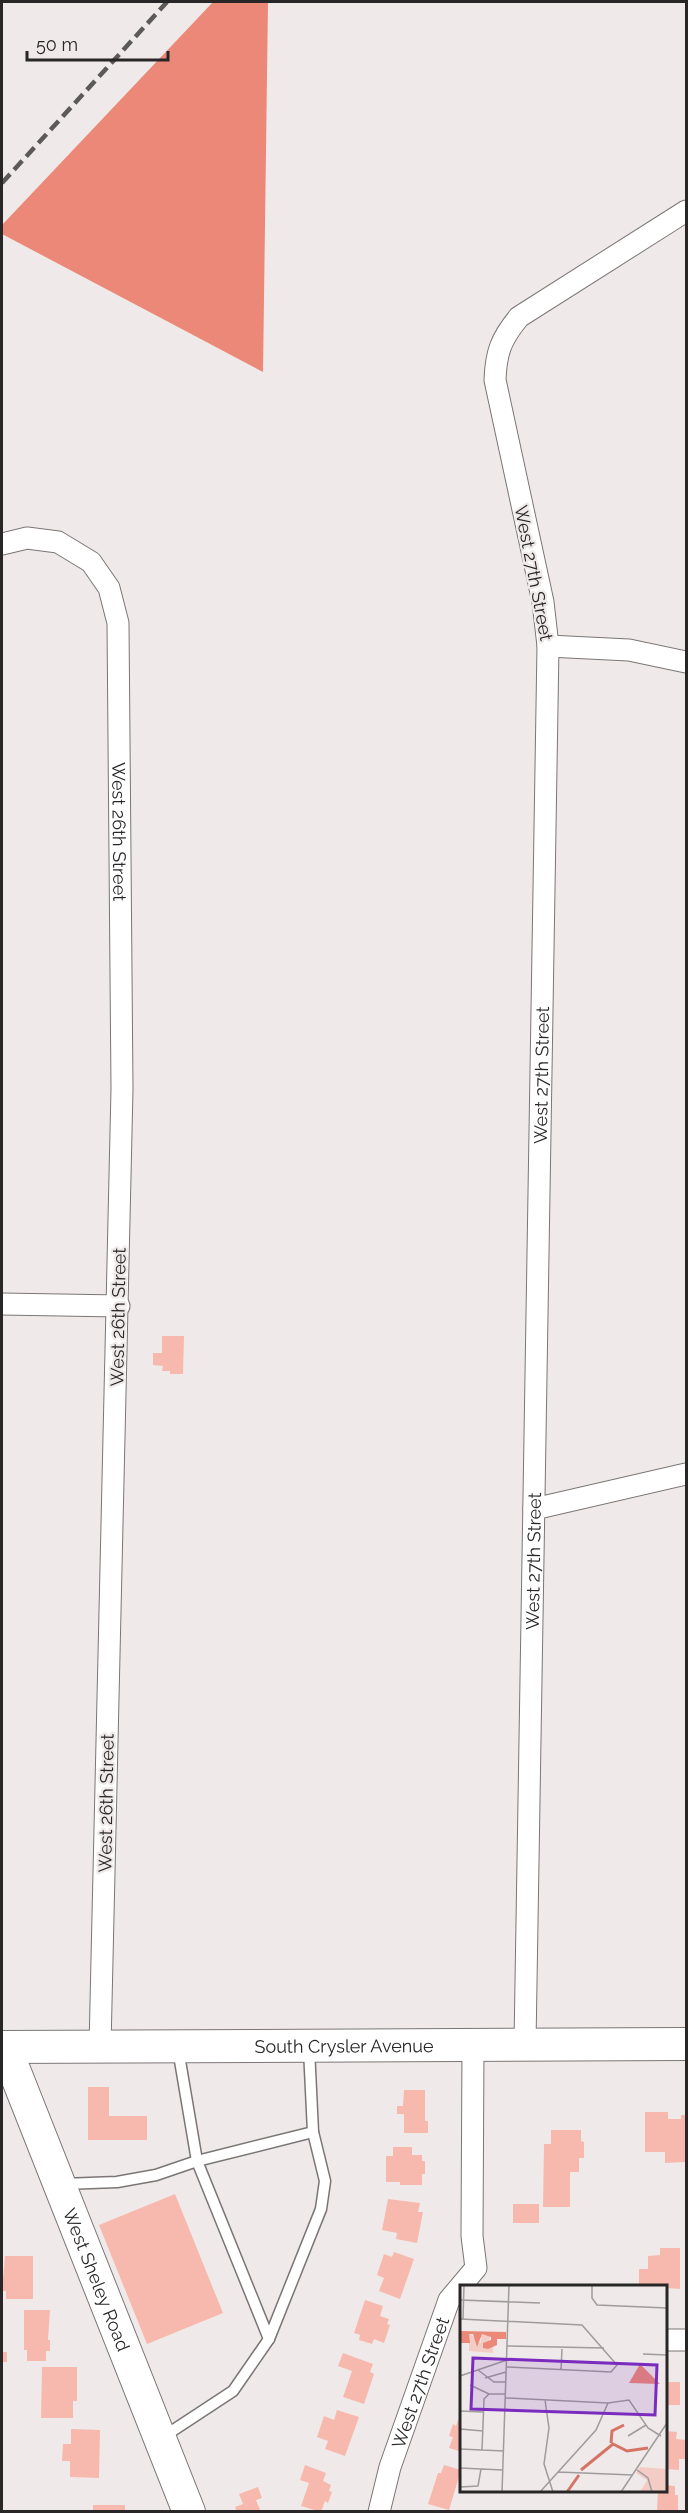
<svg xmlns="http://www.w3.org/2000/svg" width="688" height="2513" font-family="Raleway,sans-serif">
<style>
.forest{fill:#eb8878}
.building{fill:#f7b9ae}
.lines{fill:none;stroke-linecap:round;stroke-linejoin:round}
.lane-casing{stroke:#7b7675;stroke-width:13}
.street-casing{stroke:#7b7675;stroke-width:23}
.secondary-casing{stroke:#7b7675;stroke-width:34}
.lane{stroke:#fff;stroke-width:10}
.street{stroke:#fff;stroke-width:21}
.secondary{stroke:#fff;stroke-width:32}
.rail{stroke:#5c5a59;stroke-width:4.5;stroke-dasharray:12 6;stroke-linecap:butt}
.labels{text-anchor:middle;dominant-baseline:central;stroke-width:4.5;stroke-linejoin:round;paint-order:stroke}
.street-label{font-size:18px;fill:#282626;stroke:#efeae9}
.inset-river{fill:none;stroke:#d57465;stroke-width:3}
.inset-road{fill:none;stroke:#9f9c9b;stroke-width:1.5}
.view{fill:#7b2cbf;fill-opacity:0.15;stroke:#7b2cbf;stroke-width:3}
.inset-edge{fill:none;stroke:#282626;stroke-width:3}
</style>
<rect width="100%" height="100%" fill="#efeae9"/>
<path class="forest" d="M 213,2 L 268,2 L 263,372 L 2,234 L 2,225 Z"/>
<g class="building">
<path d="M 162,1336 L 184,1336 L 183,1374 L 170,1374 L 170,1371 L 162,1371 L 163,1366 L 153,1365 L 153,1353 L 162,1353 Z"/>
<path d="M 88,2087 L 109,2087 L 109,2116 L 147,2116 L 147,2140 L 88,2140 Z"/>
<path d="M 404,2090 L 425,2090 L 425,2121 L 428,2121 L 428,2133 L 404,2133 L 404,2114 L 397,2114 L 397,2106 L 403,2106 Z"/>
<path d="M 645,2112 L 668,2112 L 668,2119 L 681,2119 L 681,2115 L 686,2115 L 686,2162 L 665,2163 L 665,2152 L 645,2152 Z"/>
<path d="M 551,2130 L 581,2130 L 581,2141 L 584,2142 L 584,2158 L 579,2158 L 579,2172 L 570,2172 L 570,2207 L 543,2207 L 544,2144 L 551,2144 Z"/>
<path d="M 393,2147 L 412,2147 L 412,2155 L 422,2155 L 422,2161 L 425,2161 L 425,2174 L 422,2174 L 422,2185 L 400,2185 L 400,2182 L 386,2182 L 386,2156 L 393,2156 Z"/>
<path d="M 175,2194 L 223,2313 L 147,2344 L 99,2225 Z"/>
<path d="M 388,2199 L 420,2203 L 418,2212 L 423,2212 L 417,2243 L 396,2239 L 397,2233 L 382,2230 Z"/>
<rect x="513" y="2204" width="26" height="19"/>
<path d="M 660,2248 L 680,2248 L 680,2289 L 639,2286 L 639,2269 L 648,2269 L 648,2256 L 660,2255 Z"/>
<path d="M 394,2252 L 414,2259 L 400,2299 L 379,2291 L 384,2278 L 377,2275 L 384,2254 L 392,2257 Z"/>
<path d="M 5,2256 L 33,2256 L 33,2299 L 6,2299 L 6,2291 L 2,2291 Z"/>
<path d="M 365,2300 L 383,2306 L 380,2316 L 389,2319 L 387,2324 L 390,2325 L 384,2343 L 374,2339 L 372,2344 L 359,2340 L 360,2335 L 354,2333 Z"/>
<path d="M 24,2310 L 50,2310 L 48,2340 L 50,2340 L 50,2351 L 46,2351 L 46,2361 L 27,2361 L 27,2350 L 24,2350 Z"/>
<rect x="2" y="2352" width="5" height="10"/>
<path d="M 343,2353 L 373,2364 L 370,2372 L 374,2374 L 364,2404 L 343,2397 L 352,2371 L 338,2366 Z"/>
<path d="M 42,2367 L 77,2367 L 77,2401 L 73,2401 L 73,2418 L 41,2418 Z"/>
<rect x="666" y="2382" width="14" height="23"/>
<path d="M 337,2410 L 359,2417 L 345,2456 L 325,2449 L 328,2441 L 317,2437 L 324,2416 L 334,2420 Z"/>
<path d="M 458,2420 L 462,2421 L 462,2452 L 449,2448 L 453,2437 L 449,2436 L 453,2424 L 456,2426 Z"/>
<path d="M 71,2429 L 100,2430 L 99,2478 L 70,2477 L 70,2461 L 62,2461 L 63,2444 L 71,2444 Z"/>
<path d="M 666,2431 L 677,2432 L 676,2439 L 686,2440 L 686,2459 L 679,2459 L 679,2470 L 666,2469 Z"/>
<path d="M 305,2465 L 326,2473 L 323,2481 L 331,2485 L 329,2491 L 332,2492 L 328,2503 L 325,2501 L 321,2512 L 301,2506 L 309,2483 L 300,2480 Z"/>
<path d="M 444,2465 L 461,2470 L 449,2510 L 428,2504 L 438,2473 L 441,2473 Z"/>
<path d="M 666,2485 L 675,2486 L 675,2495 L 678,2495 L 678,2512 L 657,2512 L 658,2490 L 666,2490 Z"/>
<path d="M 258,2487 L 262,2498 L 256,2500 L 261,2512 L 237,2512 L 235,2507 L 243,2504 L 239,2494 Z"/>
<rect x="93" y="2505" width="32" height="7"/>
</g>
<g class="lines">
<defs>
<g id="lane">
<path d="M 178,2049 L 197,2161 L 269,2339"/>
<path d="M 63,2184 L 117,2182 L 156,2175 L 197,2161 L 313,2132"/>
<path d="M 163,2437 L 233,2391 L 269,2339 L 321,2209 L 325,2181 L 313,2132 L 309,2049"/>
</g>
<g id="street">
<path id="s1" d="M 2,544 L 27,538 L 58,542 L 91,562 L 109,588 L 118,623 L 122,1089 L 100,2047"/>
<path d="M 548,646 L 629,650 L 686,662"/>
<path d="M 2,1304 L 119,1306"/>
<path d="M 534,1509 L 686,1474"/>
<path id="s2" d="M 525,2044 L 548,646 L 543,602 L 495,380 C 496,352 501,339 519,317 L 686,211"/>
<path d="M 666,2340 L 686,2340"/>
<path id="s3" d="M 379,2512 L 390,2467 L 449,2300 L 476,2268 L 472,2236 L 473,2045"/>
</g>
<g id="secondary">
<path id="s4" d="M 2,2047 L 686,2044"/>
<path id="s5" d="M 5,2047 L 189,2512"/>
</g>
</defs>
<use href="#lane" class="lane-casing"/>
<use href="#street" class="street-casing"/>
<use href="#secondary" class="secondary-casing"/>
<use href="#lane" class="lane"/>
<use href="#street" class="street"/>
<use href="#secondary" class="secondary"/>
<path class="rail" d="M 2,183 L 167,2"/>
</g>
<g class="labels">
<g class="street-label">
<text transform="translate(534 573) rotate(79)">West 27th Street</text>
<text stroke="none"><textPath href="#s1" startOffset="372">West 26th Street</textPath></text>
<text stroke="none"><textPath href="#s2" startOffset="969">West 27th Street</textPath></text>
<text transform="translate(118 1317) rotate(-89)">West 26th Street</text>
<text stroke="none"><textPath href="#s2" startOffset="483">West 27th Street</textPath></text>
<text transform="translate(106 1803) rotate(-89)">West 26th Street</text>
<text stroke="none"><textPath href="#s4" startOffset="342">South Crysler Avenue</textPath></text>
<text stroke="none"><textPath href="#s5" startOffset="250">West Sheley Road</textPath></text>
<text stroke="none"><textPath href="#s3" startOffset="136">West 27th Street</textPath></text>
</g>
</g>
<g transform="translate(460 2285)">
<rect width="207" height="207" fill="#efeae9"/>
<path d="M 9,48 L 21,58 L 21,49 L 30,51 L 29,61 L 33,60 L 33,68 L 9,66 ZM 180,182 L 207,184 L 207,207 L 180,207 L 187,195 L 176,188 Z" fill="#f3ccc5"/>
<path d="M 0,46 L 46,47 L 46,54 L 37,54 L 37,60 L 28,64 L 23,63 L 23,58 L 31,55 L 31,52 L 22,49 L 17,62 L 13,49 L 9,49 L 10,58 L 0,58 ZM 180,79 L 200,99 L 169,98 Z" fill="#eb8878"/>
<path class="inset-river" d="M 151,158 L 152,146 L 164,140M 121,185 L 153,159 L 167,166 L 188,163M 107,207 L 119,190"/>
<path class="inset-road" d="M 132,0 L 132,13 L 137,20 L 207,23M 0,15 L 80,18M 0,34 L 122,40 L 157,80 L 151,87 L 47,82M 3,34 L 4,0M 47,61 L 144,63M 183,69 L 207,70M 18,85 L 34,97 L 46,97M 101,85 L 102,64M 0,91 L 47,75M 25,93 L 46,87M 10,100 L 29,109 L 46,109M 46,113 L 148,118 L 169,115 L 188,143 L 201,151M 85,115 L 89,143 L 84,179 L 93,207M 0,126 L 23,127M 0,144 L 23,146M 168,151 L 186,140M 0,164 L 44,166M 22,165 L 24,114 L 29,109M 0,183 L 43,185M 177,185 L 188,193 L 192,207M 98,187 L 173,190M 0,202 L 18,201 L 21,184M 42,207 L 49,0M 80,207 L 136,145 L 148,118M 161,207 L 207,138"/>
<path class="view" d="M 13,73 L 197,80 L 195,130 L 11,124 Z"/>
<rect width="207" height="207" class="inset-edge"/>
</g>
<rect width="688" height="2513" fill="none" stroke="#282626" stroke-width="6"/>
<path d="M27 51v9h141v-9" fill="none" stroke="#282626" stroke-width="3"/>
<text x="36" y="51" font-size="18" fill="#282626" stroke="#efeae9" stroke-width="4.5" paint-order="stroke">50 m</text>
</svg>
